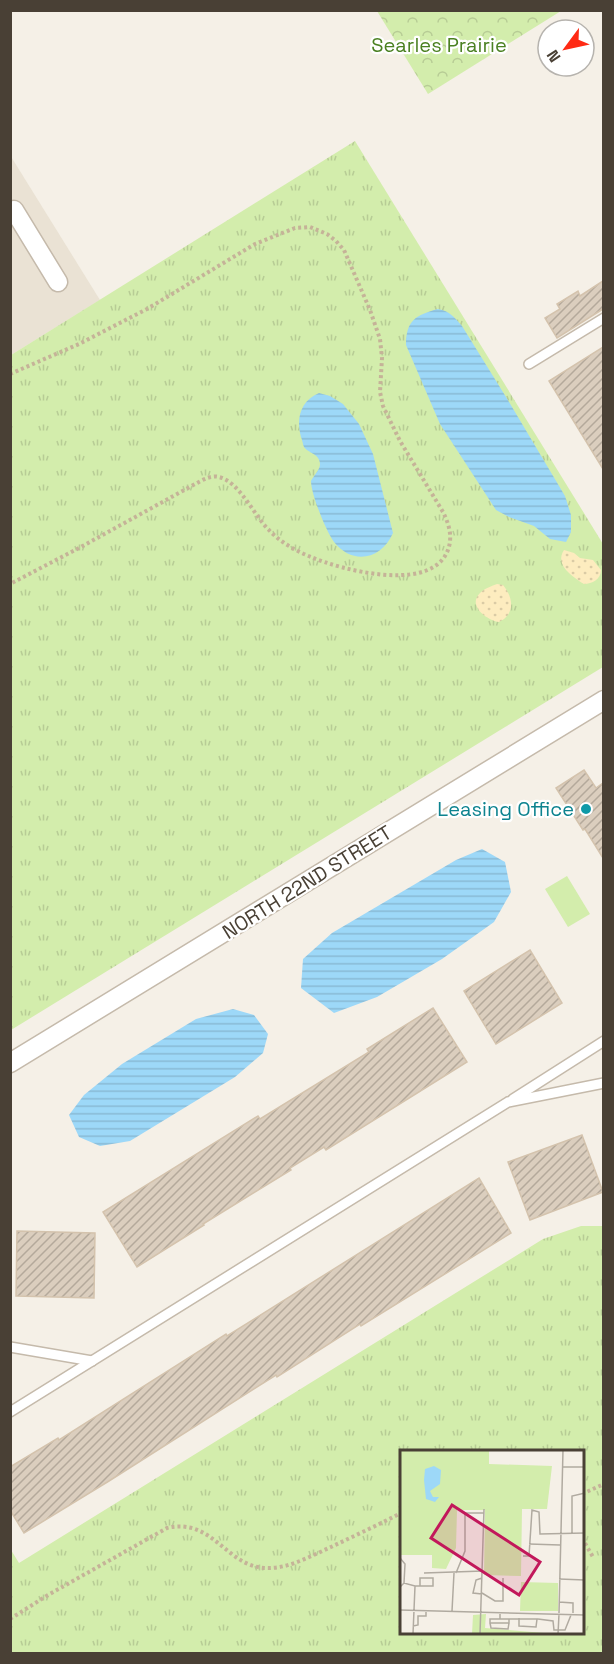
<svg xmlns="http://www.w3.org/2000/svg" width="614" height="1664" font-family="'Space Grotesk',sans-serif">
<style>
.residential{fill:#eae2d4}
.grass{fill:url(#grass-tufts);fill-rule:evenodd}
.forest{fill:url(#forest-crowns)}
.sand{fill:url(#sand-dots)}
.pitch{fill:#d3edac}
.water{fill:url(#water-rules)}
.building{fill:url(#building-hatch);stroke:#d4c3ad;stroke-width:1.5}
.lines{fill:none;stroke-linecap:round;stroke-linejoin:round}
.lane-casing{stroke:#c5baab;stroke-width:12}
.street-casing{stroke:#c5baab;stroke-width:21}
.path{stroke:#c5b398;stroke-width:4;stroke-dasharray:3 3;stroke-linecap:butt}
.lane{stroke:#fff;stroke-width:9}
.street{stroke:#fff;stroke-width:18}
.culture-dot{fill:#0f9aa8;stroke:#fff;stroke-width:2}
.labels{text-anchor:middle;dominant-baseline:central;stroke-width:4.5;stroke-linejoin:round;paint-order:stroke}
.park-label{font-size:20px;fill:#4b8122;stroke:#fff}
.culture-label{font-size:20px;fill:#0d838f;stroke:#fff;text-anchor:end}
.street-label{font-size:20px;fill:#494035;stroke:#fff}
.inset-road{fill:none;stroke:#b0aaa0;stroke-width:1.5}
.view{fill:#c2185b;fill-opacity:0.15;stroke:#c2185b;stroke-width:3}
.inset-edge{fill:none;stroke:#494035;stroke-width:3}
</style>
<defs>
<pattern id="grass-tufts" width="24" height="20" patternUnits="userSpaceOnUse" patternTransform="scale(1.5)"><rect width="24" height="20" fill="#d3edac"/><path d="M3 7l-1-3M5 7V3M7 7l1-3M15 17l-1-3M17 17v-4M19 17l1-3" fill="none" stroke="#b7cc95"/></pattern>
<pattern id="forest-crowns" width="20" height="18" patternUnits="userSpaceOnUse" patternTransform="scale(1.5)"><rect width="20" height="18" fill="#d3edac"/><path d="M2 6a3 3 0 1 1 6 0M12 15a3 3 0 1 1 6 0" fill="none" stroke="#b7cc95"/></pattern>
<pattern id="sand-dots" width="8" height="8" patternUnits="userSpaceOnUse" patternTransform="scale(1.5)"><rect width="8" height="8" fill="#fdecbf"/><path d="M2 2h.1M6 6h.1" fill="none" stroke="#dacba5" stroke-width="1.8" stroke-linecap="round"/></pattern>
<pattern id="water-rules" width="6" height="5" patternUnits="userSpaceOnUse" patternTransform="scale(1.5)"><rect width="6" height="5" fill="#9dd8f8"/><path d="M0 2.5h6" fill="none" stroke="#89bad5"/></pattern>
<pattern id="building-hatch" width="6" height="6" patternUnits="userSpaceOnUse" patternTransform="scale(1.5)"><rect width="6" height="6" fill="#dbcebe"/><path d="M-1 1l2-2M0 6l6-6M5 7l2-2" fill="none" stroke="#b4a99b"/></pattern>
</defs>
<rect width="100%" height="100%" fill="#f5f0e7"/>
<path class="residential" d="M 10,155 L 100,300 L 11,355 L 10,355 Z"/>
<g class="grass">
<path d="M 355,141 L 603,544 L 603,667 L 11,1030 L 11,355 Z"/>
<path d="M 581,1226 L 603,1226 L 603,1653 L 11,1653 L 11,1550 L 19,1563 L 543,1239 ZM 401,1451 L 582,1451 L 582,1632 L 401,1632 Z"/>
</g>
<path class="forest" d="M 377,11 L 561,11 L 428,94 Z"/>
<g class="sand">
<path d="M 564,550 L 574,553 L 580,558 L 593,560 L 601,570 C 601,579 592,584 584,584 C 573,577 554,565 564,550 Z"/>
<path d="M 497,584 L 503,585 C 513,597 516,614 499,622 C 487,620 467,606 480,593 C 485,588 492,586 497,584 Z"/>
</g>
<path class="pitch" d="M 567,876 L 590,914 L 568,927 L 545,889 Z"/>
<g class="water">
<path d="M 438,309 C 450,311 454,317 462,326 L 506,397 L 565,496 L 571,515 L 571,532 L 566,542 L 550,539 L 534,526 L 509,517 L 496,510 L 440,424 L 406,345 C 406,320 416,315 438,309 Z"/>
<path d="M 319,393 L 330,396 L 343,404 L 359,424 L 373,454 L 393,533 C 382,559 353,566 334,542 C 326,531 311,494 311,481 C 314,475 320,470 320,464 C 320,454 308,453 304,447 C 303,445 302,439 301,437 C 296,419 300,401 319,393 Z"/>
<path d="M 482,849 L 505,862 L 511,892 L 494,922 L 442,959 L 377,997 L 334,1013 L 301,988 L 303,959 L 332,933 L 456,860 Z"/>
<path d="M 233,1009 L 254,1015 L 268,1034 L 263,1053 L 235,1077 L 130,1141 L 100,1146 L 79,1137 L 69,1115 L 84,1095 L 122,1064 L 196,1019 Z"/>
</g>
<g class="building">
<path d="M 603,281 L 603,309 L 557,338 L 545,318 L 560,309 L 557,304 L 578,291 L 580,296 Z"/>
<path d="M 603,347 L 603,469 L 549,381 Z"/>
<path d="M 584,770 L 596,788 L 603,783 L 603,858 L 585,829 L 583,830 L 556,788 Z"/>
<path d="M 530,950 L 562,1003 L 496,1044 L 464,991 Z"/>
<path d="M 433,1008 L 467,1062 L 326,1150 L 324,1147 L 290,1168 L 291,1170 L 203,1224 L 204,1225 L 137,1267 L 103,1212 L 258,1116 L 260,1119 L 369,1052 L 367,1049 Z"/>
<path d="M 582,1135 L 603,1192 L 530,1220 L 508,1162 Z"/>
<path d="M 479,1178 L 511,1233 L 361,1326 L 360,1324 L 277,1377 L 276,1375 L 109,1481 L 24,1533 L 10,1510 L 10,1467 L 58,1438 L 59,1440 L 226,1334 L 227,1336 Z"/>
<path d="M 17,1231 L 95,1233 L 94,1298 L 16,1296 Z"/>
</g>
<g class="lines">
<defs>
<g id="lane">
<path d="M 529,364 L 604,318"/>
<path d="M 513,1099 L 604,1041"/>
<path d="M 10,1347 L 92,1361"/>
<path d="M 10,1412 L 508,1102 L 604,1083"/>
</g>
<g id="street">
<path d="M 10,212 L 14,210 L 58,282"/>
<path d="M 10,1063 L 604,700"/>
</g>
</defs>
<use href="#lane" class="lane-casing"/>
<use href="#street" class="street-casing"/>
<g class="path">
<path d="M 10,374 L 79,344 L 147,309 L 255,244 L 295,228 L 310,227 L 327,234 L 336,241 L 344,250 L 370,310 L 380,339 L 382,358 L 380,392 L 383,406 L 400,441 L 443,512 C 450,526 454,541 445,556 C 423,591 342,570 311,557 C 296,551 280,542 269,530 C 254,516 240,482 219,477 C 212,475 204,479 197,483 L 79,548 L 10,584"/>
<path d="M 582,1494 L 604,1484"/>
<path d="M 582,1538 L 593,1557"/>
<path d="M 10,1619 L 48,1595 L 167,1528 C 213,1517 226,1567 266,1568 C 288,1569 311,1556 331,1547 C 354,1536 378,1525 401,1513"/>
</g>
<use href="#lane" class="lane"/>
<use href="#street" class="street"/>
</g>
<circle class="culture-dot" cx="586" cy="809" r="6"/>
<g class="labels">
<g class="park-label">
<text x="439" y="45">Searles Prairie</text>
</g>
<g class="culture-label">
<text x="574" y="809">Leasing Office</text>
</g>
<g class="street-label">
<text transform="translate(307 882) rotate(-32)">NORTH 22ND STREET</text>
</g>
</g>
<g transform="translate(400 1450)">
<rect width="184" height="184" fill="#f5f0e7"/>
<path d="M 0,0 L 89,0 L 89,14 L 152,16 L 147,59 L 122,59 L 121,126 L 84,125 L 85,60 L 57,60 L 56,98 L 46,119 L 32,118 L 32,105 L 0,105 Z" fill="#d3edac"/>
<path d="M 121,132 L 158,133 L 158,161 L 120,161 ZM 86,164 L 85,178 L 156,184 L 72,184 L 73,165 Z" fill="#d3edac"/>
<path d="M 34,16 L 41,20 L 40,34 L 30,41 L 33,47 L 39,47 L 35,52 L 26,49 L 24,30 L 25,19 Z" fill="#9dd8f8"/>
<path class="inset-road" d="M 162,17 L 185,17M 172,83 L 172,46 L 185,43M 129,94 L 160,95M 123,106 L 129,106 L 132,60 L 139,62 L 140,84 L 185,83M 0,108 L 5,114 L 4,133M 24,123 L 83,121M 56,123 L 65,101 L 65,63 L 84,63M 159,129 L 185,130M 0,137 L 4,133 L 15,136 L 33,136 L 33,128 L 20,128 L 20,136M 82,143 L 95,151 L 103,151 L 103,128M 82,144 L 73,143 L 76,130 L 82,128M 159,152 L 173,153 L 173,163M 0,160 L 185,165M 52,161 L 54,123M 159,163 L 163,0M 100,164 L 100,169 L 138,169M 119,168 L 119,176 L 136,177 L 137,169M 100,169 L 90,169 L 90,173 L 109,173 L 109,169M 138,169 L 153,171 L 154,180 L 165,180 L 171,165M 90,173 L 91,178 L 108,179 L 109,173M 13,176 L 18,175 L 18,166 L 26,166 L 26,162M 13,184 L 15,136M 80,184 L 84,59M 118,184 L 137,184M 158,184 L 159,164"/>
<path class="view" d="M 52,55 L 140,112 L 119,145 L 31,88 Z"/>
<rect width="184" height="184" class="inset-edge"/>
</g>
<rect width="614" height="1664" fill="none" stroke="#494035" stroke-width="24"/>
<g transform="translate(566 48) rotate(237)"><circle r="28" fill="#ffffff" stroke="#b6b3ae" stroke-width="1.5"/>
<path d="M0-4.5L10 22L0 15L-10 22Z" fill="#ff2a14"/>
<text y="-9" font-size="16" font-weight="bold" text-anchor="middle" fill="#494035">N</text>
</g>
</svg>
